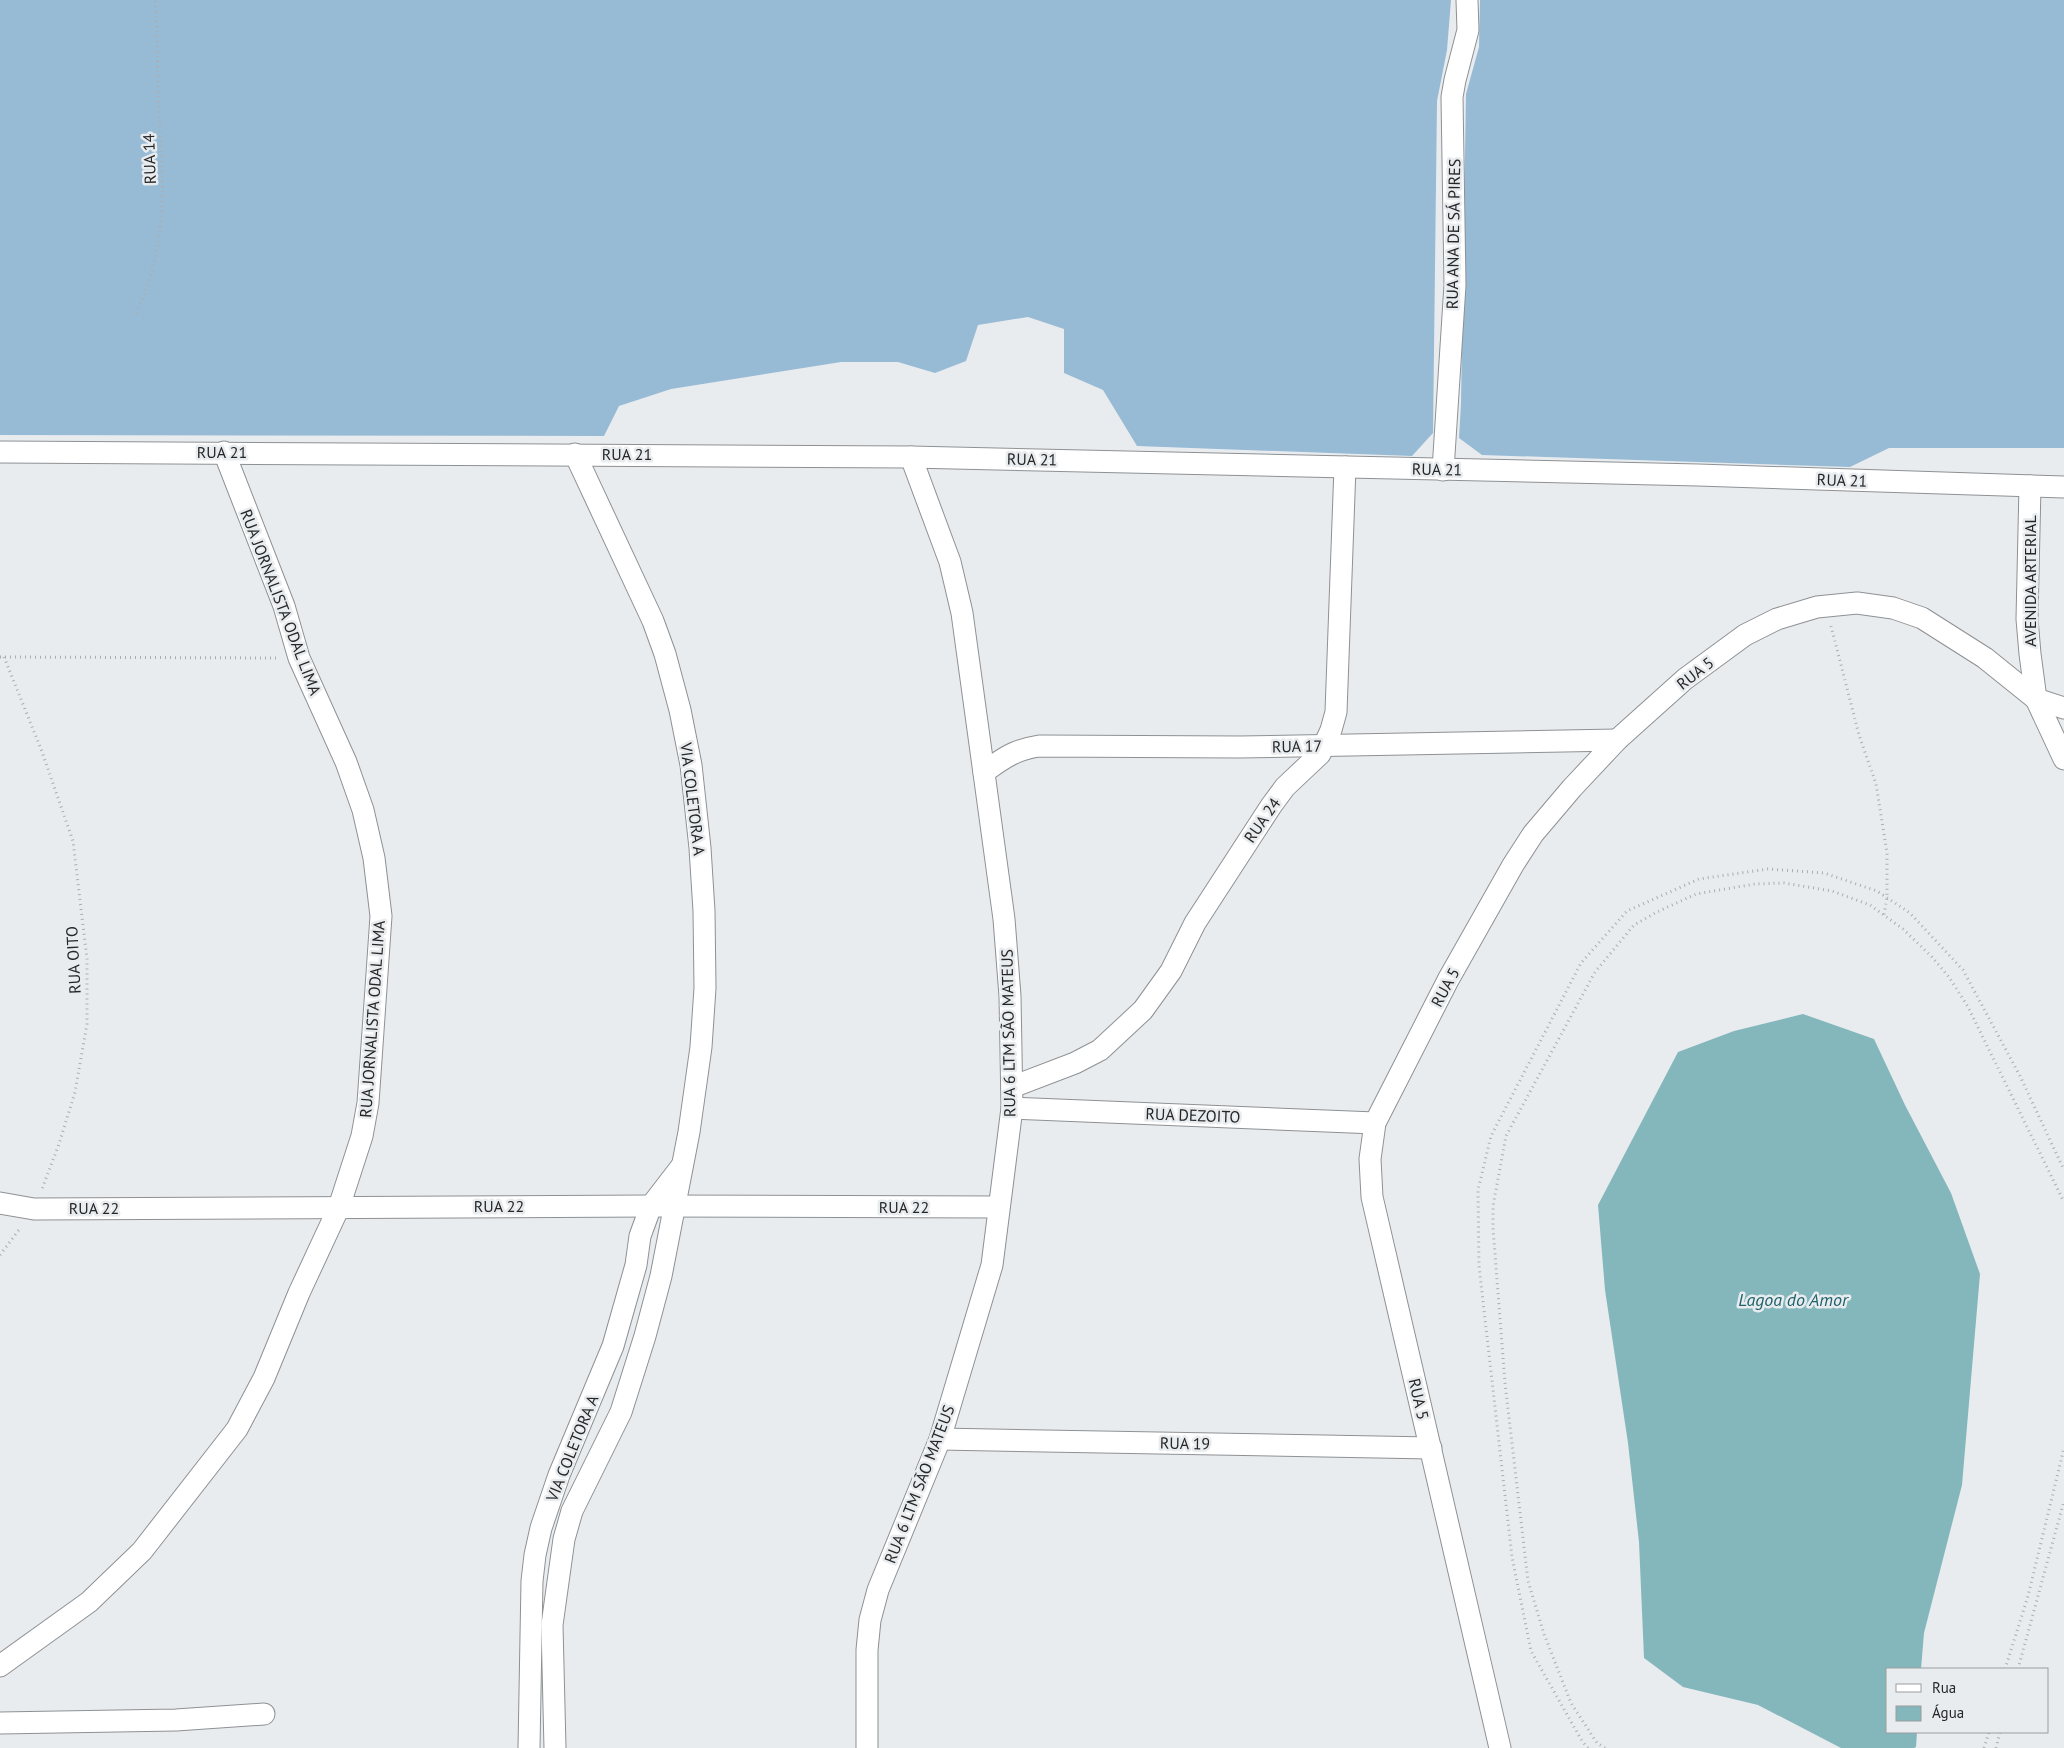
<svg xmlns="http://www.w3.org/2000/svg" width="2064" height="1748" font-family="'PT Sans',sans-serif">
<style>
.forest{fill:#97bad5}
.water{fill:#84b7bc}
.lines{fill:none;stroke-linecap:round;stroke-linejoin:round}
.minor-casing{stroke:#8e9194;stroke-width:23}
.path{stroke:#abaeb0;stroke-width:3;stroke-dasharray:1 4;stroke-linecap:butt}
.minor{stroke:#fff;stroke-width:21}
.labels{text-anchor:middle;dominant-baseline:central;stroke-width:5;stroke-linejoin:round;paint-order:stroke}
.street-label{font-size:16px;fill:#252627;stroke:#e9ecef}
.water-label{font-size:18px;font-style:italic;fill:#1e636a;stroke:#e9ecef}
</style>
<rect width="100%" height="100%" fill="#e9ecef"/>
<g class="forest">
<path d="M 0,0 L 1451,0 L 1447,50 L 1437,101 L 1433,433 L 1412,456 L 1137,446 L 1103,390 L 1064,373 L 1064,329 L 1028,317 L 978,325 L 966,361 L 935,373 L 898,362 L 841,362 L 671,389 L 619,406 L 604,436 L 0,435 Z"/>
<path d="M 1480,0 L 2064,0 L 2064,448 L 1889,448 L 1850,467 L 1482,455 L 1459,438 L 1461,404 L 1466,94 L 1479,47 Z"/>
</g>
<path class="water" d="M 1803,1014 L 1874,1039 L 1905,1105 L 1951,1193 L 1980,1274 L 1962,1485 L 1924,1633 L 1921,1669 L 1888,1669 L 1888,1732 L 1917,1732 L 1916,1747 L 1914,1748 L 1841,1748 L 1758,1705 L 1683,1687 L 1644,1658 L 1639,1542 L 1628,1443 L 1605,1290 L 1598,1205 L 1678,1052 L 1734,1031 Z"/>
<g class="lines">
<defs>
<g id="minor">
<path d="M 0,452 L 911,457 L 1698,475 L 2064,487"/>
<path d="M 1443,470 L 1455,285 L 1452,97 L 1455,80 L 1468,30 L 1467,0"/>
<path d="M 2030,486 L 2027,619 L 2030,654 L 2036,699 L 2064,759"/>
<path d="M 984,772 C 1004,758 1014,750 1039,746 L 1240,747 L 1617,740"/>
<path d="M 1012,1087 L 1075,1063 L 1100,1050 L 1143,1010 L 1171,971 L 1195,923 L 1271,806 L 1285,787 L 1320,754 L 1331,730 L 1336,712 L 1345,467"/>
<path d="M 1012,1108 L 1375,1123"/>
<path d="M 0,1203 L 34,1209 L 651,1206 L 999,1207"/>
<path d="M 940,1439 L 1431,1448"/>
<path d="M 0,1666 L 89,1602 L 142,1551 L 237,1429 L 264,1378 L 299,1293 L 339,1207 L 362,1136 L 368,1103 L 381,916 L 374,858 L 363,810 L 346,762 L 299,658 L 284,606 L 224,452"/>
<path d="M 0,1723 L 176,1720 L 264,1714"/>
<path d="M 529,1748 L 532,1581 L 535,1555 L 541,1528 L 559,1475 L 613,1346 L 636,1265 L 640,1236 L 651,1206 L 681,1167"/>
<path d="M 555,1748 L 552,1625 L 564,1539 L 572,1511 L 621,1412 L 645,1336 L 661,1276 L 689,1132 L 701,1047 L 705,988 L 704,911 L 700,848 L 691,765 L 680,710 L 665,654 L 653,621 L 575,454"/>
<path d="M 867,1748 L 867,1650 L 870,1620 L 878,1590 L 940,1439 L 992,1265 L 1012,1108 L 1010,996 L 1004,919 L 962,613 L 950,562 L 911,457"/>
<path d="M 1500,1748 L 1372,1197 L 1370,1159 L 1375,1123 L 1448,980 L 1513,865 L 1533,834 L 1572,788 L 1617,740 L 1685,679 L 1745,635 L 1777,619 L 1817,607 L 1857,603 L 1893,608 L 1922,618 L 1985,658 L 2036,699 L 2064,708"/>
</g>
</defs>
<use href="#minor" class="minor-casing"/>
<g class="path">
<path d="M 136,313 C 172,239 162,171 158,92 C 157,61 158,31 155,0"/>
<path d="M 1831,626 L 1859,735 L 1876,784 L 1887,853 L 1887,897 L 1884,915"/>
<path d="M 0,657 L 278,658"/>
<path d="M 4,657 L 41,749 L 73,841 L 87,959 L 87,1024 L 75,1092 L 59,1144 L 42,1189"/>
<path d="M 0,1255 L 21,1227"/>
<path d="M 2005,1669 L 2028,1596 L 2064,1448"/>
<path d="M 2018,1669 L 2064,1501"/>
<path d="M 1588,1748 L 1582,1741 L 1531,1651 L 1512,1557 L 1479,1266 L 1478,1190 L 1491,1136 L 1581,963 L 1627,911 L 1699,879 L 1768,869 L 1824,873 L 1877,891 L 1910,913 L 1963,970 L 2020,1076 L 2064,1170"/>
<path d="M 1605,1748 L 1597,1743 L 1571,1703 L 1544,1634 L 1528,1581 L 1505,1383 L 1493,1228 L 1493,1206 L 1506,1136 L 1595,972 L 1634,925 L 1657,912 L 1696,894 L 1755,884 L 1784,883 L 1832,891 L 1870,905 L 1903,929 L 1932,957 L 1949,977 L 1968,1007 L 2064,1202"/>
<path d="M 1984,1748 L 1989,1732"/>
<path d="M 1996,1748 L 2000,1732"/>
</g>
<use href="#minor" class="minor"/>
</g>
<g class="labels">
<g class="street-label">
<text transform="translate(149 159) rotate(-92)">RUA 14</text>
<text transform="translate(1453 234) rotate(-89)">RUA ANA DE SÁ PIRES</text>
<text x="222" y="452">RUA 21</text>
<text x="627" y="454">RUA 21</text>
<text transform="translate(1032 459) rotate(1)">RUA 21</text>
<text transform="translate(1437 469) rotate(1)">RUA 21</text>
<text transform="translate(1842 480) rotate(2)">RUA 21</text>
<text transform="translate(2030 581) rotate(-90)">AVENIDA ARTERIAL</text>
<text transform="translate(281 602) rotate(69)">RUA JORNALISTA ODAL LIMA</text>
<text transform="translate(1695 673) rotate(-38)">RUA 5</text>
<text transform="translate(1297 746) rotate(-1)">RUA 17</text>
<text transform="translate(693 799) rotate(83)">VIA COLETORA A</text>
<text transform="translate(1262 820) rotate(-55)">RUA 24</text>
<text transform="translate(73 960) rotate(-93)">RUA OITO</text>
<text transform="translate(1445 987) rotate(-62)">RUA 5</text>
<text transform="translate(372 1019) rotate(-86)">RUA JORNALISTA ODAL LIMA</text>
<text transform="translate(1008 1033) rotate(-91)">RUA 6 LTM SÃO MATEUS</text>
<text transform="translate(1193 1115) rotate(2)">RUA DEZOITO</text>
<text x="499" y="1206">RUA 22</text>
<text x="904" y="1207">RUA 22</text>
<text x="94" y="1208">RUA 22</text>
<text transform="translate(1419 1399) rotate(77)">RUA 5</text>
<text transform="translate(1185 1443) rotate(1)">RUA 19</text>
<text transform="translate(572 1448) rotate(-68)">VIA COLETORA A</text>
<text transform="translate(919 1484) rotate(-69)">RUA 6 LTM SÃO MATEUS</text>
</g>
<g class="water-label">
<text x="1793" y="1299">Lagoa do Amor</text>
</g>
</g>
<rect x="1886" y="1668" width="162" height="65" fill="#e9ecef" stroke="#9b9d9f"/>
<rect x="1896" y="1684" width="25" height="8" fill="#ffffff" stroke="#9b9d9f"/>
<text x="1932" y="1693" font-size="15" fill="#252627">Rua</text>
<rect x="1896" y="1706" width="25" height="15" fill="#84b7bc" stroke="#9b9d9f"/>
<text x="1932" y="1718" font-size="15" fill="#252627">Água</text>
</svg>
